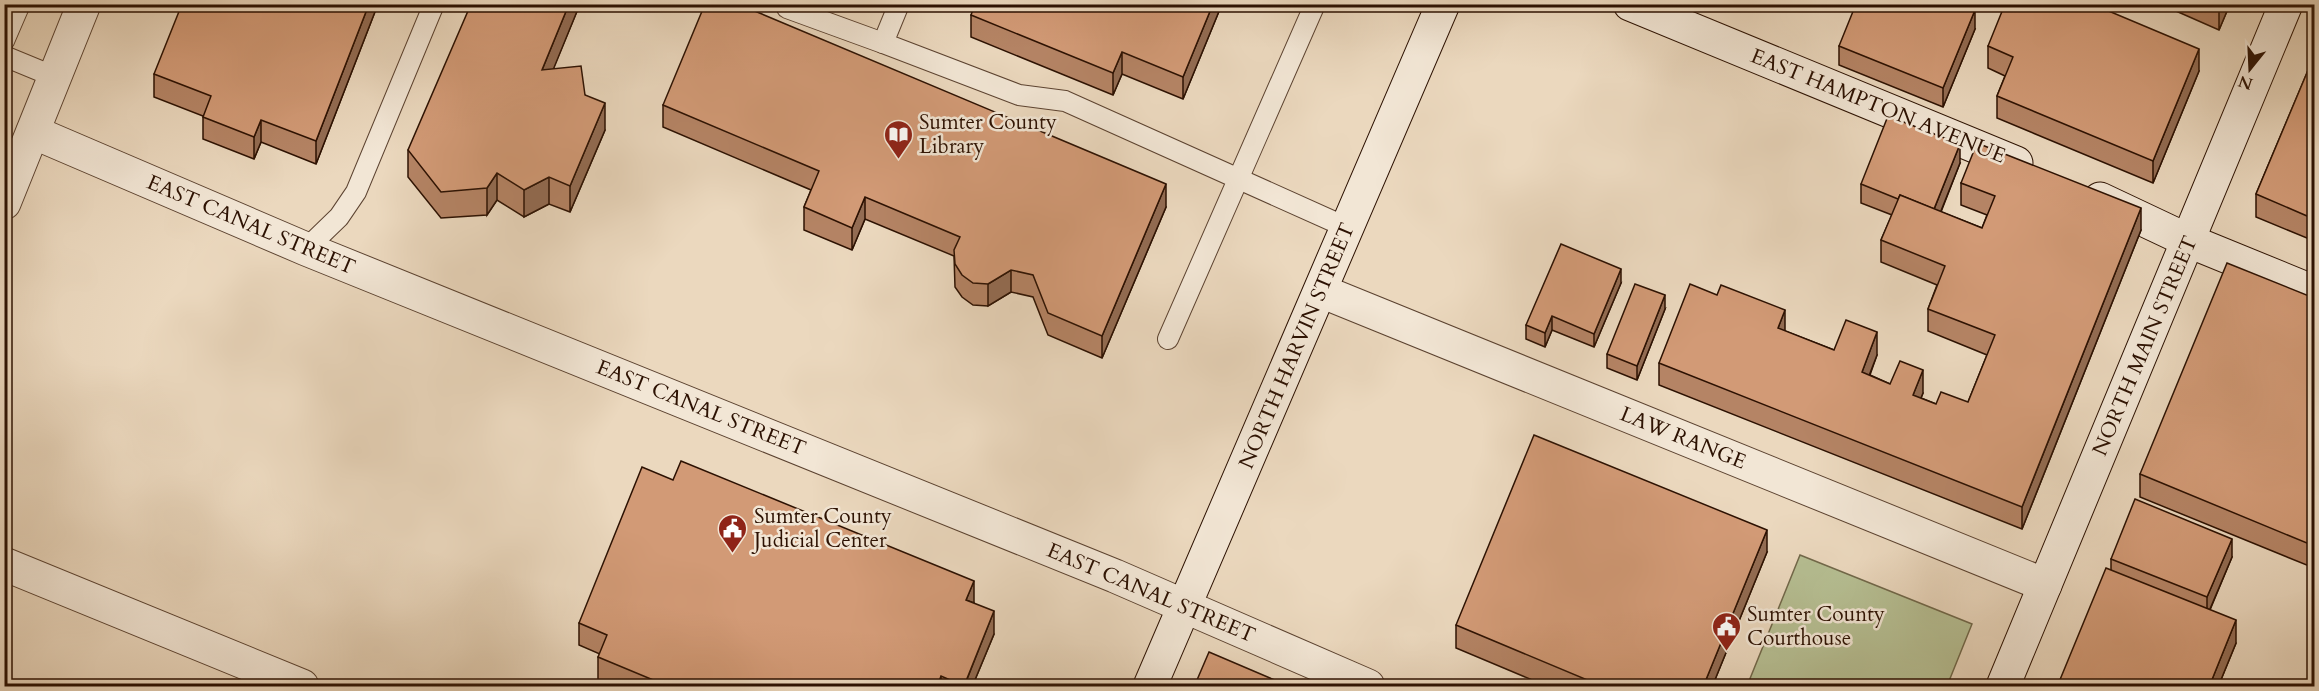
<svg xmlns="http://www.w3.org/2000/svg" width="2319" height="691" font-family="Cardo,serif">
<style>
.green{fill:#b6bf93;stroke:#71684a;stroke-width:1.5}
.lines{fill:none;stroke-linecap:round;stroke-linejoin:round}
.lane-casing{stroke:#5c4331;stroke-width:22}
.street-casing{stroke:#5c4331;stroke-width:35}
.secondary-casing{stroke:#2c1102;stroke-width:35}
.lane{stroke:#f2e6d5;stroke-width:20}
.street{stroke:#f2e6d5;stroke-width:33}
.secondary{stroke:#f2e6d5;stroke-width:33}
.wall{fill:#b58465;stroke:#2c1102;stroke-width:1.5}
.shaded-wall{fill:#936c53;stroke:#2c1102;stroke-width:1.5}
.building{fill:#d29a76;stroke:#2c1102;stroke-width:1.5}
.labels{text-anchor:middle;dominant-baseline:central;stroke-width:5;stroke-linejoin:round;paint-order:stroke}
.street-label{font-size:21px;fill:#2c1102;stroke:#f2e6d5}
.poi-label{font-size:21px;fill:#2c1102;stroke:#f2e6d5;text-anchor:start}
</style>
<rect width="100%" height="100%" fill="#ebd8be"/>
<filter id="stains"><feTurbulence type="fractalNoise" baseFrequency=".00333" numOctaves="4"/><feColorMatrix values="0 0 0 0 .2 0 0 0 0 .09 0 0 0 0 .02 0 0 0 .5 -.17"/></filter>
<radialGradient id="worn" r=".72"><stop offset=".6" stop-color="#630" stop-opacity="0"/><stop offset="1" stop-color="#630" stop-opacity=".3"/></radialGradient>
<path class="green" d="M 1800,555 L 1972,624 L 1947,686 L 1747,686 Z"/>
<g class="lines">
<defs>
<g id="lane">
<path d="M 899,4 L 883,43 L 1019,95 L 1065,101 L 1348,228"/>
<path d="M 787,8 L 883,43"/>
<path d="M 4,41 L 20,4"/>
<path d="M 4,56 L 55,77"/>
<path d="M 306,249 L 339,217 L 356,192 L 434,4"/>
<path d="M 1168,339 L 1315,4"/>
</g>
<g id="street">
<path d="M 33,132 L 306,249 L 1115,576 L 1368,686"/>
<path d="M 4,203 L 84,4"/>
<path d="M 1321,291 L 2045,585"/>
<path d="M 4,564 L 302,686"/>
</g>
<g id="secondary">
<path d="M 1630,4 L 2016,163"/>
<path d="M 2100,199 L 2189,241 L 2314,292"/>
<path d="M 1150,686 L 1443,4"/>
<path d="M 2003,686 L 2286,4"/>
</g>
</defs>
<use href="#lane" class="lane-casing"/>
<use href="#street" class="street-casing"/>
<use href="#secondary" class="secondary-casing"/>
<use href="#lane" class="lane"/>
<use href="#street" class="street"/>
<use href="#secondary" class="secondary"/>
</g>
<g class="wall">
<path d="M 378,4 L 316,164 L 261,142 L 254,159 L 203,139 L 203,116 L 154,97 L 154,74 Z"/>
<path d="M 580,4 L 553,69 L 585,95 L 605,130 L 570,212 L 549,204 L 524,217 L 497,200 L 487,215 L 441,218 L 408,177 L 408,150 Z"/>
<path d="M 1222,4 L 1183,99 L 1122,74 L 1113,95 L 971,37 L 971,15 Z"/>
<path d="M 2160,4 L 2230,4 L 2219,30 Z"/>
<path d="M 1975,29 L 1943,107 L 1839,65 L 1839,46 Z"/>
<path d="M 1988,46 L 2199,71 L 2153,183 L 1997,118 L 1997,96 L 2005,76 L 1988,68 Z"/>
<path d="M 2314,56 L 2314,241 L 2256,217 L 2256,194 Z"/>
<path d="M 663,105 L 1166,207 L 1102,358 L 1048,335 L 1033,297 L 1011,292 L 988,306 L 973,305 L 962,297 L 955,287 L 954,256 L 865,219 L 852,250 L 804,230 L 804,207 L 811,190 L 663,127 Z"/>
<path d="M 1960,163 L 1941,212 L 1982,228 L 1987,215 L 1961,205 L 1961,183 L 2141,230 L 2022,529 L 1659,385 L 1659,363 L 1785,331 L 1834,350 L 1877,355 L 1870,375 L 1890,384 L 1923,393 L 1921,398 L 1936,404 L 1968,402 L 1987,355 L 1928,331 L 1928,309 L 1937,285 L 1881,262 L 1881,240 L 1892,215 L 1861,203 L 1861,184 Z"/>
<path d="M 1621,283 L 1594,347 L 1552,330 L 1545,347 L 1526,339 L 1526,325 Z"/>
<path d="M 2314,298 L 2314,568 L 2140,497 L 2140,474 Z"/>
<path d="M 1665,309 L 1637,380 L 1607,368 L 1607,354 Z"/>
<path d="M 1767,552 L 1712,687 L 1549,687 L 1456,648 L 1456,625 Z"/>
<path d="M 2232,557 L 2210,610 L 2236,643 L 2218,687 L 2057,687 L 2111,570 L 2111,559 Z"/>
<path d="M 974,603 L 994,634 L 972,687 L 615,687 L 598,680 L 598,657 L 600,654 L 579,645 L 579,623 Z"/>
</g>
<g class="shaded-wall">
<path d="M 369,4 L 378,4 L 316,164 L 316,141 Z"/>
<path d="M 569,4 L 580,4 L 542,97 L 542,70 Z"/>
<path d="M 1213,4 L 1222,4 L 1183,99 L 1183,77 Z"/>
<path d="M 2222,4 L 2230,4 L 2219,30 L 2219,11 Z"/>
<path d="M 1975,10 L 1975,29 L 1943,107 L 1943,88 Z"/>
<path d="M 2199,49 L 2199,71 L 2153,183 L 2153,161 Z"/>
<path d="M 1122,52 L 1122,74 L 1113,95 L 1113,73 Z"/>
<path d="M 605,103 L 605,130 L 570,212 L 570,186 Z"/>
<path d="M 261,120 L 261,142 L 254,159 L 254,137 Z"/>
<path d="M 1960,144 L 1960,163 L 1933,231 L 1933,212 Z"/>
<path d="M 497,173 L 497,200 L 487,215 L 487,188 Z"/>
<path d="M 549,177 L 549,204 L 524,217 L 524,190 Z"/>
<path d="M 1166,184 L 1166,207 L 1102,358 L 1102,336 Z"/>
<path d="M 865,197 L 865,219 L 852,250 L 852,228 Z"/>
<path d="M 2141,208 L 2141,230 L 2022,529 L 2022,507 Z"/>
<path d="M 1621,269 L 1621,283 L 1594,347 L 1594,334 Z"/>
<path d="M 1011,270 L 1011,292 L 988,306 L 988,284 Z"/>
<path d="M 1665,295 L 1665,309 L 1637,380 L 1637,366 Z"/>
<path d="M 1785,310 L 1785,333 L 1778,328 Z"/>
<path d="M 1552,316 L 1552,330 L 1545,347 L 1545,333 Z"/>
<path d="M 1877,332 L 1877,355 L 1862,394 L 1862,372 Z"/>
<path d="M 1923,370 L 1923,393 L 1913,417 L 1913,395 Z"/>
<path d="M 1767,530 L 1767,552 L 1712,687 L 1703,687 Z"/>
<path d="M 2232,539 L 2232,557 L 2207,616 L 2207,597 Z"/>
<path d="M 974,581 L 974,603 L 966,600 Z"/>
<path d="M 994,611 L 994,634 L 972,687 L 964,687 Z"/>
<path d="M 2236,620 L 2236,643 L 2218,687 L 2209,687 Z"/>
<path d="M 941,676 L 941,687 L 937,687 Z"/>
</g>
<g class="building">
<path d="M 182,4 L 369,4 L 316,141 L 261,120 L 254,137 L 203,117 L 211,96 L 154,74 Z"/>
<path d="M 471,4 L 569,4 L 542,70 L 581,66 L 585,95 L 605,103 L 570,186 L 549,177 L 524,190 L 497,173 L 487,188 L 441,192 L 408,150 Z"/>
<path d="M 705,4 L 738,4 L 1166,184 L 1102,336 L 1048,313 L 1033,275 L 1011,270 L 988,284 L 973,283 L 962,275 L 955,264 L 954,250 L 960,237 L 865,197 L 852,228 L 804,207 L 819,171 L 663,105 Z"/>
<path d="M 975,4 L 1213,4 L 1183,77 L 1122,52 L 1113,73 L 971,15 Z"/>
<path d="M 1856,4 L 1961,4 L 1975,10 L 1943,88 L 1839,46 Z"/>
<path d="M 2005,4 L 2092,4 L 2199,49 L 2153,161 L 1997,96 L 2013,57 L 1988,46 Z"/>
<path d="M 2204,4 L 2222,4 L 2219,11 Z"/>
<path d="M 2314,56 L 2314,219 L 2256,194 Z"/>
<path d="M 1888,116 L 1960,144 L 1934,209 L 1900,195 L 1898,199 L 1861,184 Z"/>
<path d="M 1977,143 L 2141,208 L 2022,507 L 1659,363 L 1690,284 L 1717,295 L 1721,285 L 1785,310 L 1778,328 L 1834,350 L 1846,320 L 1877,332 L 1862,372 L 1890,384 L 1900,361 L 1923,370 L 1913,395 L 1936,404 L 1941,392 L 1968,402 L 1995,335 L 1928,309 L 1945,266 L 1881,240 L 1900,195 L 1982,228 L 1995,196 L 1961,183 Z"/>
<path d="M 1561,244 L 1621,269 L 1594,334 L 1552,316 L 1545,333 L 1526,325 Z"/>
<path d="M 2227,263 L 2314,298 L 2314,546 L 2140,474 Z"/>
<path d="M 1635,284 L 1665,295 L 1637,366 L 1607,354 Z"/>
<path d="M 1534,435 L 1767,530 L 1703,687 L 1604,687 L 1456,625 Z"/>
<path d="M 681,461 L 974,581 L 966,600 L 994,611 L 964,686 L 941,676 L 937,687 L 670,687 L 598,657 L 607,635 L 579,623 L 642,467 L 673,480 Z"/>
<path d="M 2135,499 L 2232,539 L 2207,597 L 2111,559 Z"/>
<path d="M 2106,568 L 2236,620 L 2209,687 L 2057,687 Z"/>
<path d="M 1209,652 L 1291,687 L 1194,687 Z"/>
</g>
<defs>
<symbol id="library-pin" viewBox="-11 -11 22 30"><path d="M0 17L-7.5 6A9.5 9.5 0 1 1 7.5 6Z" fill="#8f2418" stroke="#f2e6d5"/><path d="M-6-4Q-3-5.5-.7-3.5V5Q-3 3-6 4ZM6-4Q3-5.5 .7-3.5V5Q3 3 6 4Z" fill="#fff"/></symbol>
<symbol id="civic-pin" viewBox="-11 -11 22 30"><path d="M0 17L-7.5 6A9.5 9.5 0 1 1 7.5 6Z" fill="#8f2418" stroke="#f2e6d5"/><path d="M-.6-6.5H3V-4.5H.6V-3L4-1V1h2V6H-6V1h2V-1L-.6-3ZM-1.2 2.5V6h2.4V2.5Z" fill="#fff"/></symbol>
</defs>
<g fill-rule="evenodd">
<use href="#library-pin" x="882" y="118" width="33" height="45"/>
<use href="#civic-pin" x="716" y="512" width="33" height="45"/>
<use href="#civic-pin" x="1710" y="610" width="33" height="45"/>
</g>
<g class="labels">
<g class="street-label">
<text transform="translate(1878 106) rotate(22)">EAST HAMPTON AVENUE</text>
<text transform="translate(251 225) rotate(23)">EAST CANAL STREET</text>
<text transform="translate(1297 346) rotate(-67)">NORTH HARVIN STREET</text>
<text transform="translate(2145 346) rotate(-67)">NORTH MAIN STREET</text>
<text transform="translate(701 408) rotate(22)">EAST CANAL STREET</text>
<text transform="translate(1683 438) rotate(22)">LAW RANGE</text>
<text transform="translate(1151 593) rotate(23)">EAST CANAL STREET</text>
</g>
<g class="poi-label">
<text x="919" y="122">Sumter County<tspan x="919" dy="24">Library</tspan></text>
<text x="754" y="516">Sumter County<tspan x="754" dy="24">Judicial Center</tspan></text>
<text x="1747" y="614">Sumter County<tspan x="1747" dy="24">Courthouse</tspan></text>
</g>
</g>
<rect width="2319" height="691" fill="none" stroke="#ebd8be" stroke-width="24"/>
<rect x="6" y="6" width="2307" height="679" fill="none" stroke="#2c1102" stroke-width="3"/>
<rect x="12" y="12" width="2295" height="667" fill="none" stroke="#2c1102" stroke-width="1.5"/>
<g transform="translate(2250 69) rotate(198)" stroke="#f2e6d5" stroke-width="4.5" paint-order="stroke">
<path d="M0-4.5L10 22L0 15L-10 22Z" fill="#2c1102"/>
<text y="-9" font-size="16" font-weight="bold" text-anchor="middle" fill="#2c1102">N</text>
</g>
<rect width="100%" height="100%" filter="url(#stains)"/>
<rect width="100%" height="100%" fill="url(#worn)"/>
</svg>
